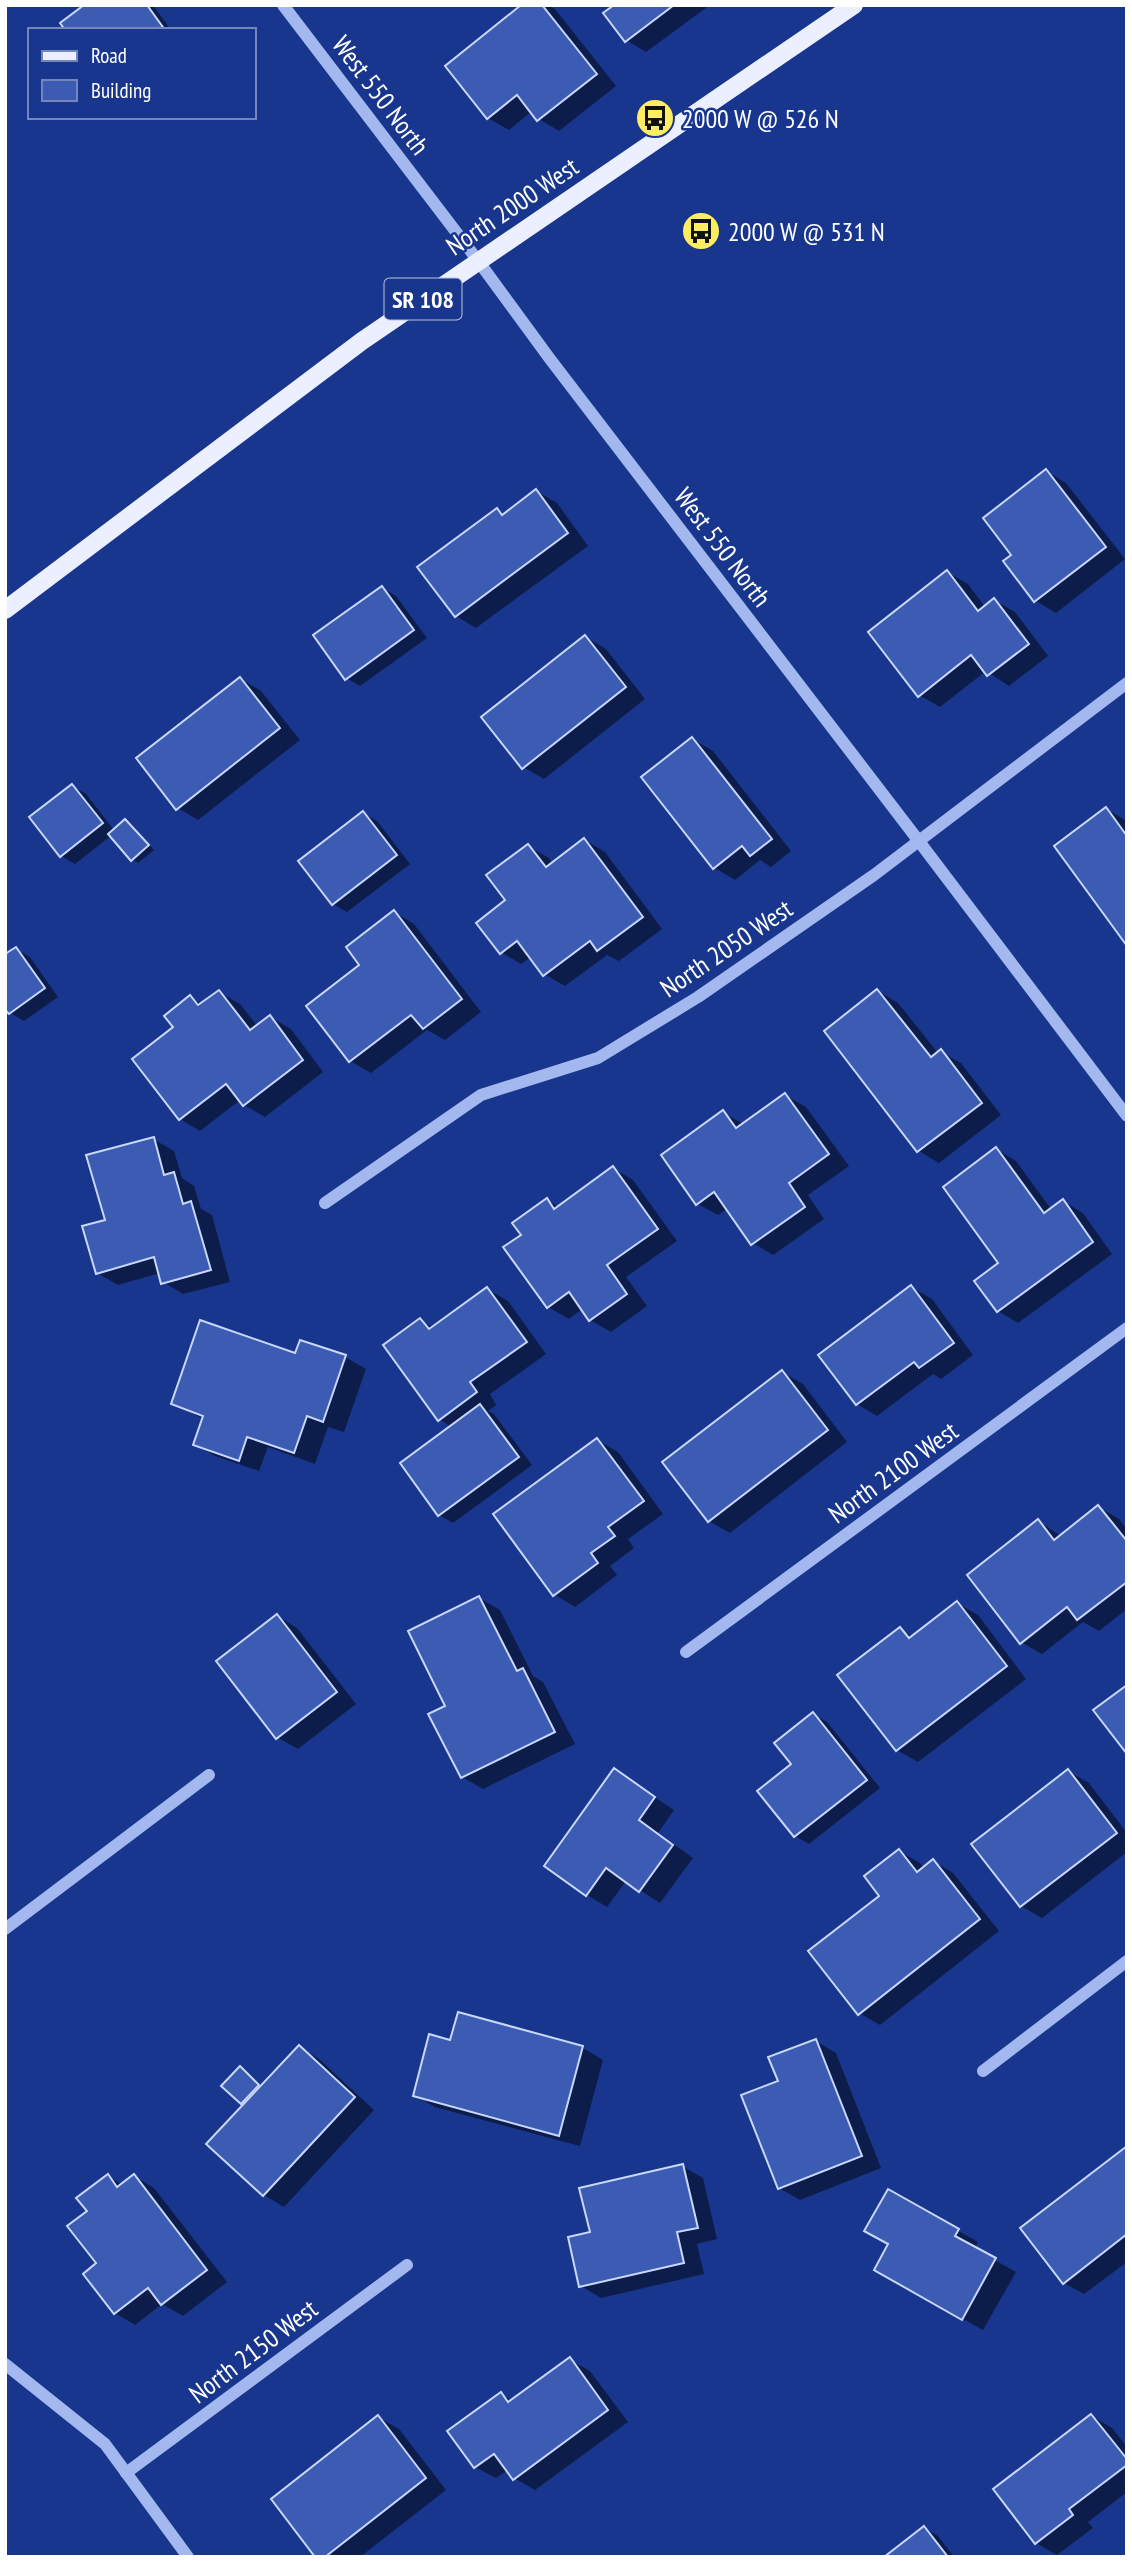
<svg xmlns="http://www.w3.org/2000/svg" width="1132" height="2562" font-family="'PT Sans Narrow',sans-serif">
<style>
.shadow{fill:#0007}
.building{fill:#3c5cb4;stroke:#c9d7fb;stroke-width:2}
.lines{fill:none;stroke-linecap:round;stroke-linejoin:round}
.minor{stroke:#a3b8ef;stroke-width:12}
.major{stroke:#ebefff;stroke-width:18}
.labels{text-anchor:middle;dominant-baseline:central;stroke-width:5;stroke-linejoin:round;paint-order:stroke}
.shield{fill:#18368d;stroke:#bac3dd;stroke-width:2}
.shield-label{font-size:24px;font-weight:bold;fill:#fff}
.street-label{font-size:26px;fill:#fff;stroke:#18368d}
.poi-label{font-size:26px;fill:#fff;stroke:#18368d;text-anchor:start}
</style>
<rect width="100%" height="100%" fill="#18368d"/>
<g class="shadow">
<path d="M 87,5 L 153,5 L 171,30 L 68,30 Z"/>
<path d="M 524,5 L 549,5 L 555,9 L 616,86 L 559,131 L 539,119 L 532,111 L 509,130 L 488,118 Z"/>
<path d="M 617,5 L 710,5 L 646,52 L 626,40 Z"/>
<path d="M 1046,471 L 1066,483 L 1125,559 L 1056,613 L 1036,601 L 1014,555 Z"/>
<path d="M 536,491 L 557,503 L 588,546 L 476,628 L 456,616 L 497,510 L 504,515 Z"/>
<path d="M 947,572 L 968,584 L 985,607 L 994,600 L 1015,612 L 1048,656 L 1009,686 L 986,671 L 940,707 L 919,695 Z"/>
<path d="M 382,588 L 396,596 L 427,638 L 360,686 L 346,678 Z"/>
<path d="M 585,637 L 606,649 L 645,699 L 544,779 L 523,767 Z"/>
<path d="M 241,679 L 261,691 L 300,740 L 198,820 L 178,808 Z"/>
<path d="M 692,739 L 713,751 L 791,851 L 771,867 L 760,860 L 735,880 L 715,868 L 643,778 Z"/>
<path d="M 72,786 L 86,794 L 114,830 L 126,821 L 132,825 L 154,850 L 138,863 L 132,859 L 112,835 L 75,864 L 61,856 Z"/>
<path d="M 1106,809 L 1127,821 L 1127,943 Z"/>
<path d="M 363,813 L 377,821 L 410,864 L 347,912 L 333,904 Z"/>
<path d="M 585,840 L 605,852 L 662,929 L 619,961 L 607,955 L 565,986 L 544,974 L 531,957 L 521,964 L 501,952 L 508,901 L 528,846 L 549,858 L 553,864 Z"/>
<path d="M 394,912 L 414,924 L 481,1012 L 445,1040 L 427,1030 L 371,1073 L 350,1061 L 362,965 Z"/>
<path d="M 16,949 L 30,957 L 58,997 L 24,1021 L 10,1013 Z"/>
<path d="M 878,991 L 898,1003 L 938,1053 L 941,1052 L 961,1063 L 1001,1115 L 939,1163 L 919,1151 L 826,1031 Z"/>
<path d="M 219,992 L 240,1004 L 258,1027 L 270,1017 L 291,1029 L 323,1072 L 265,1117 L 244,1105 L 240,1100 L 200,1131 L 180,1119 L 190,997 L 202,1004 Z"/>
<path d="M 785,1095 L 806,1107 L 849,1166 L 808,1195 L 824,1219 L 773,1255 L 753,1243 L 728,1208 L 718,1215 L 698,1204 L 723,1113 L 744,1124 Z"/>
<path d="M 153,1139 L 174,1151 L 182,1178 L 194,1186 L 201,1209 L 212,1215 L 230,1282 L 183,1294 L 163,1282 L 160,1273 L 118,1285 L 97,1273 L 107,1221 Z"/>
<path d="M 996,1149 L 1016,1161 L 1051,1209 L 1063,1201 L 1083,1213 L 1112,1254 L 1018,1323 L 998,1311 L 1001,1263 Z"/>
<path d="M 613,1168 L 633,1180 L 677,1241 L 626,1277 L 647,1306 L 611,1332 L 590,1320 L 582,1309 L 569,1319 L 548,1307 L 523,1235 L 547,1200 L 559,1207 Z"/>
<path d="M 911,1287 L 932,1299 L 973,1355 L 941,1379 L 933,1374 L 877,1416 L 857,1404 Z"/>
<path d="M 487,1289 L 508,1301 L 546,1354 L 490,1394 L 496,1405 L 488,1411 L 494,1414 L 532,1465 L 453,1523 L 439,1515 L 452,1427 L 439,1419 L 420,1320 L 434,1328 Z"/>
<path d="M 296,1356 L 345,1357 L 366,1369 L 344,1432 L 328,1427 L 315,1464 L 268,1447 L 259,1471 L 215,1456 L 195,1444 L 204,1419 L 173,1404 Z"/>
<path d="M 782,1372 L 803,1384 L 847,1442 L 730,1533 L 709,1521 Z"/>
<path d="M 597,1440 L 618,1452 L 663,1514 L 628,1539 L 634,1548 L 610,1566 L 617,1575 L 575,1607 L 555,1595 Z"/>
<path d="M 1099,1507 L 1119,1519 L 1127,1529 L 1127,1609 L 1099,1631 L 1083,1622 L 1042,1654 L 1021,1642 L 1038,1521 L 1061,1536 Z"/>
<path d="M 479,1598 L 500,1610 L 533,1676 L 543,1682 L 575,1744 L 483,1789 L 462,1777 L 447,1707 Z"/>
<path d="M 957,1603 L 978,1615 L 1026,1679 L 918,1762 L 897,1750 L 900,1629 L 914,1637 Z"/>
<path d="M 277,1616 L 297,1628 L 356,1704 L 298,1749 L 277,1737 Z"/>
<path d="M 813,1714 L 827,1722 L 880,1788 L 809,1844 L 795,1836 L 793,1764 Z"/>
<path d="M 615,1771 L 674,1810 L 658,1833 L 693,1858 L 660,1903 L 626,1881 L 607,1907 L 587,1895 Z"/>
<path d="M 1068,1771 L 1089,1783 L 1127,1833 L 1127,1852 L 1042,1918 L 1021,1906 Z"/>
<path d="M 899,1851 L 920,1863 L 924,1868 L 933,1861 L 953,1873 L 999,1931 L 880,2025 L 859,2013 L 882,1896 Z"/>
<path d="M 459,2014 L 583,2048 L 603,2060 L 580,2146 L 435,2107 L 415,2095 L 451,2042 Z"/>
<path d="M 816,2041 L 836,2053 L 881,2168 L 800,2200 L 779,2188 L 780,2082 Z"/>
<path d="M 299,2047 L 319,2059 L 374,2110 L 284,2207 L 264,2195 L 245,2105 L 242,2103 L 246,2072 L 262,2087 Z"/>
<path d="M 1127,2148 L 1127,2262 L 1084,2294 L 1064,2283 Z"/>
<path d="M 682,2166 L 703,2178 L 717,2239 L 697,2244 L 704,2274 L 601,2298 L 581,2286 L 592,2233 Z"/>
<path d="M 108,2176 L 123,2185 L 134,2176 L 154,2188 L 227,2282 L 183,2316 L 162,2304 L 135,2325 L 115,2313 L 99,2264 L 89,2211 Z"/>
<path d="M 888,2191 L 978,2242 L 975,2249 L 1016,2272 L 983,2330 L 876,2270 L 890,2244 Z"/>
<path d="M 570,2360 L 590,2371 L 628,2422 L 535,2490 L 514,2478 L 508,2470 L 496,2478 L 475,2467 L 501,2394 L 513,2401 Z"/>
<path d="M 1092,2416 L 1112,2428 L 1127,2447 L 1127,2492 L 1088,2522 L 1093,2528 L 1057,2555 L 1036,2543 Z"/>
<path d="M 378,2417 L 399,2429 L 446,2490 L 360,2557 L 318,2557 Z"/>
<path d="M 924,2528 L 938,2536 L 954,2557 L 887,2557 Z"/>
</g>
<g class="building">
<path d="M 84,5 L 147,5 L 165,30 L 65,30 L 60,23 Z"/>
<path d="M 521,5 L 542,5 L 597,74 L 537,121 L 517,95 L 487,119 L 445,66 Z"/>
<path d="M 614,5 L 674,5 L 625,42 L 603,13 Z"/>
<path d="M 1046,469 L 1106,547 L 1034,602 L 1003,561 L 1011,555 L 983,518 Z"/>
<path d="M 536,489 L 568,533 L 455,617 L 417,567 L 497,508 L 502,515 Z"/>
<path d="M 947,570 L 978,611 L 994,598 L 1029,644 L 987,676 L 971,655 L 918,697 L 868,632 Z"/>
<path d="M 382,586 L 414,630 L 345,680 L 313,635 Z"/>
<path d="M 585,635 L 626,687 L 522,769 L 481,717 Z"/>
<path d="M 240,677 L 280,728 L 176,810 L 136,758 Z"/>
<path d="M 692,737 L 772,839 L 750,856 L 742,846 L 713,869 L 641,777 Z"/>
<path d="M 72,784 L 103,823 L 60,857 L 29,817 Z"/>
<path d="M 1106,807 L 1127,836 L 1127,946 L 1054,846 Z"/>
<path d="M 363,811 L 397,855 L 332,905 L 298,861 Z"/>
<path d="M 125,819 L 149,845 L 131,861 L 108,834 Z"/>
<path d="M 584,838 L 643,917 L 597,951 L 590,941 L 543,976 L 517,941 L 500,954 L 476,923 L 505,900 L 486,875 L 528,844 L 546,867 Z"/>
<path d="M 394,910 L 462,999 L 423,1029 L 411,1015 L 349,1062 L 306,1006 L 359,965 L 346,947 Z"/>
<path d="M 16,947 L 45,988 L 9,1014 L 5,1010 L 5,954 Z"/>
<path d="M 877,989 L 931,1057 L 941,1049 L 982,1103 L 917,1152 L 824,1031 Z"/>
<path d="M 219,990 L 250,1030 L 270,1015 L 303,1060 L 243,1106 L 226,1084 L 179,1120 L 132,1059 L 173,1027 L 164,1016 L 190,995 L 198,1005 Z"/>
<path d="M 785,1093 L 829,1154 L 789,1183 L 805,1207 L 751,1245 L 714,1192 L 696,1205 L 661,1155 L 723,1110 L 736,1128 Z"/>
<path d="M 154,1137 L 164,1175 L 174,1172 L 183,1204 L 191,1201 L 211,1270 L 161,1284 L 154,1257 L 96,1274 L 82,1226 L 105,1220 L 86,1155 Z"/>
<path d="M 996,1147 L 1044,1213 L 1063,1199 L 1093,1242 L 997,1312 L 974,1281 L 998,1263 L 943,1187 Z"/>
<path d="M 613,1166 L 658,1229 L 607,1265 L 627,1294 L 589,1321 L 569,1292 L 547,1308 L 503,1247 L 521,1235 L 512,1223 L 547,1198 L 554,1209 Z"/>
<path d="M 911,1285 L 954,1343 L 919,1368 L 914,1362 L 856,1405 L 818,1355 Z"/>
<path d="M 487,1287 L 527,1342 L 470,1382 L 477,1392 L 438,1421 L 383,1345 L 420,1318 L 429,1329 Z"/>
<path d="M 200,1320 L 295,1353 L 300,1340 L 346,1355 L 323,1422 L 307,1416 L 294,1453 L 247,1437 L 239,1461 L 193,1445 L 203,1416 L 171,1404 Z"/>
<path d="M 782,1370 L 828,1430 L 708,1522 L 662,1462 Z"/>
<path d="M 480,1404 L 519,1457 L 438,1516 L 400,1463 Z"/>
<path d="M 597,1438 L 644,1501 L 608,1527 L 615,1536 L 591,1553 L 598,1563 L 553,1596 L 493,1514 Z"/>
<path d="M 1098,1505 L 1127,1541 L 1127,1582 L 1077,1620 L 1067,1607 L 1020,1644 L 967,1575 L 1038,1519 L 1054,1540 Z"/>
<path d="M 479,1596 L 517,1671 L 523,1668 L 555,1732 L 461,1778 L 428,1714 L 445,1706 L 408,1631 Z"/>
<path d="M 957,1601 L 1007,1666 L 896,1751 L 837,1675 L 900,1627 L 909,1638 Z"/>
<path d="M 277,1614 L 337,1692 L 276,1739 L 216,1661 Z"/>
<path d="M 1127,1685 L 1127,1754 L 1093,1710 Z"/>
<path d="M 813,1712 L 867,1780 L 794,1837 L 757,1791 L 791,1764 L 774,1743 Z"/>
<path d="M 614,1768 L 655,1797 L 639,1820 L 673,1845 L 639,1892 L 606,1868 L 586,1896 L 544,1866 Z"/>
<path d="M 1068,1769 L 1117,1833 L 1020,1907 L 971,1844 Z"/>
<path d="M 899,1849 L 917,1872 L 933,1859 L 980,1919 L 858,2015 L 808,1951 L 879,1896 L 864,1876 Z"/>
<path d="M 458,2012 L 583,2046 L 559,2136 L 413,2096 L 429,2034 L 450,2040 Z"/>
<path d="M 816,2039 L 862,2156 L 778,2189 L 741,2095 L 778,2081 L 768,2057 Z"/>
<path d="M 299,2045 L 355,2097 L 263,2196 L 206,2144 Z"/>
<path d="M 240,2066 L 259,2085 L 241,2104 L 221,2086 Z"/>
<path d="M 1127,2146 L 1127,2234 L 1063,2284 L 1020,2228 Z"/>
<path d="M 683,2164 L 698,2228 L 677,2232 L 684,2263 L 579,2287 L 568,2237 L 590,2232 L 579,2188 Z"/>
<path d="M 108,2174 L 117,2187 L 134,2174 L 207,2270 L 161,2305 L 148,2288 L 114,2314 L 83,2274 L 96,2263 L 67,2226 L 87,2211 L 76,2198 Z"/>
<path d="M 888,2189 L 959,2229 L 955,2236 L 996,2258 L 962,2320 L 874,2270 L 888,2244 L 864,2231 Z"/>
<path d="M 570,2357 L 608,2410 L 513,2480 L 494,2454 L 474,2468 L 447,2431 L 501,2392 L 508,2402 Z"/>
<path d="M 1091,2414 L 1127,2459 L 1127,2465 L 1069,2509 L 1073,2515 L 1035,2544 L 993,2489 Z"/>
<path d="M 378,2415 L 426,2478 L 325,2557 L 315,2557 L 271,2499 Z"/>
<path d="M 924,2526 L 948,2557 L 884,2557 Z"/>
</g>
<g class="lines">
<g class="minor">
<path d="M 283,5 L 479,262 L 550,359 L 918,840 L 1127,1116"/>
<path d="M 325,1203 L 481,1095 L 598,1058 L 698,997 L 874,875 L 1127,683"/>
<path d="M 686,1652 L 1127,1328"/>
<path d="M 5,1929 L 209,1775"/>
<path d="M 983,2071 L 1127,1961"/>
<path d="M 5,2364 L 105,2444 L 188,2557"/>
<path d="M 126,2473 L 407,2265"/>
</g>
<path class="major" d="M 5,610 L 362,341 L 854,5"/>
</g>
<defs>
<symbol id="bus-disc" viewBox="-11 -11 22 22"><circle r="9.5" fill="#ffed61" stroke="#18368d"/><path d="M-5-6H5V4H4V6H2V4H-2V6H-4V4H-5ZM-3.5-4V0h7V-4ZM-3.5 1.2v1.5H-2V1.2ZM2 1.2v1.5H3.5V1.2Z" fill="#111"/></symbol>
</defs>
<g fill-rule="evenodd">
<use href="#bus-disc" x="633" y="96" width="44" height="44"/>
<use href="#bus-disc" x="679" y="209" width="44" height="44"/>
</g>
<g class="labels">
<rect class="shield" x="384.5" y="278.5" width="77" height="41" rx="5"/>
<g class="shield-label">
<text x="423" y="299">SR 108</text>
</g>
<g class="street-label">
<text transform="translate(381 95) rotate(53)">West 550 North</text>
<text transform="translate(512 206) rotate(-34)">North 2000 West</text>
<text transform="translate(723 547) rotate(53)">West 550 North</text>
<text transform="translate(726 948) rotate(-34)">North 2050 West</text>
<text transform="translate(893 1472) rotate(-36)">North 2100 West</text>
<text transform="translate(253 2351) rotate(-37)">North 2150 West</text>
</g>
<g class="poi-label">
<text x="682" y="118">2000 W @ 526 N</text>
<text x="728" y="231">2000 W @ 531 N</text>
</g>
</g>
<rect width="1132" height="2562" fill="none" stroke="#ffffff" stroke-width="14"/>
<rect x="28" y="28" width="228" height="91" fill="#18368d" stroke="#7486bb" stroke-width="2"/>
<rect x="42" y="51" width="35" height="10" fill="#ebefff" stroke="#7486bb" stroke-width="2"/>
<text x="91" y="63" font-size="21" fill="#ffffff">Road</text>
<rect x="42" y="80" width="35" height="21" fill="#3c5cb4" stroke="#7486bb" stroke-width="2"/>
<text x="91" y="98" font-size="21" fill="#ffffff">Building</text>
</svg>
